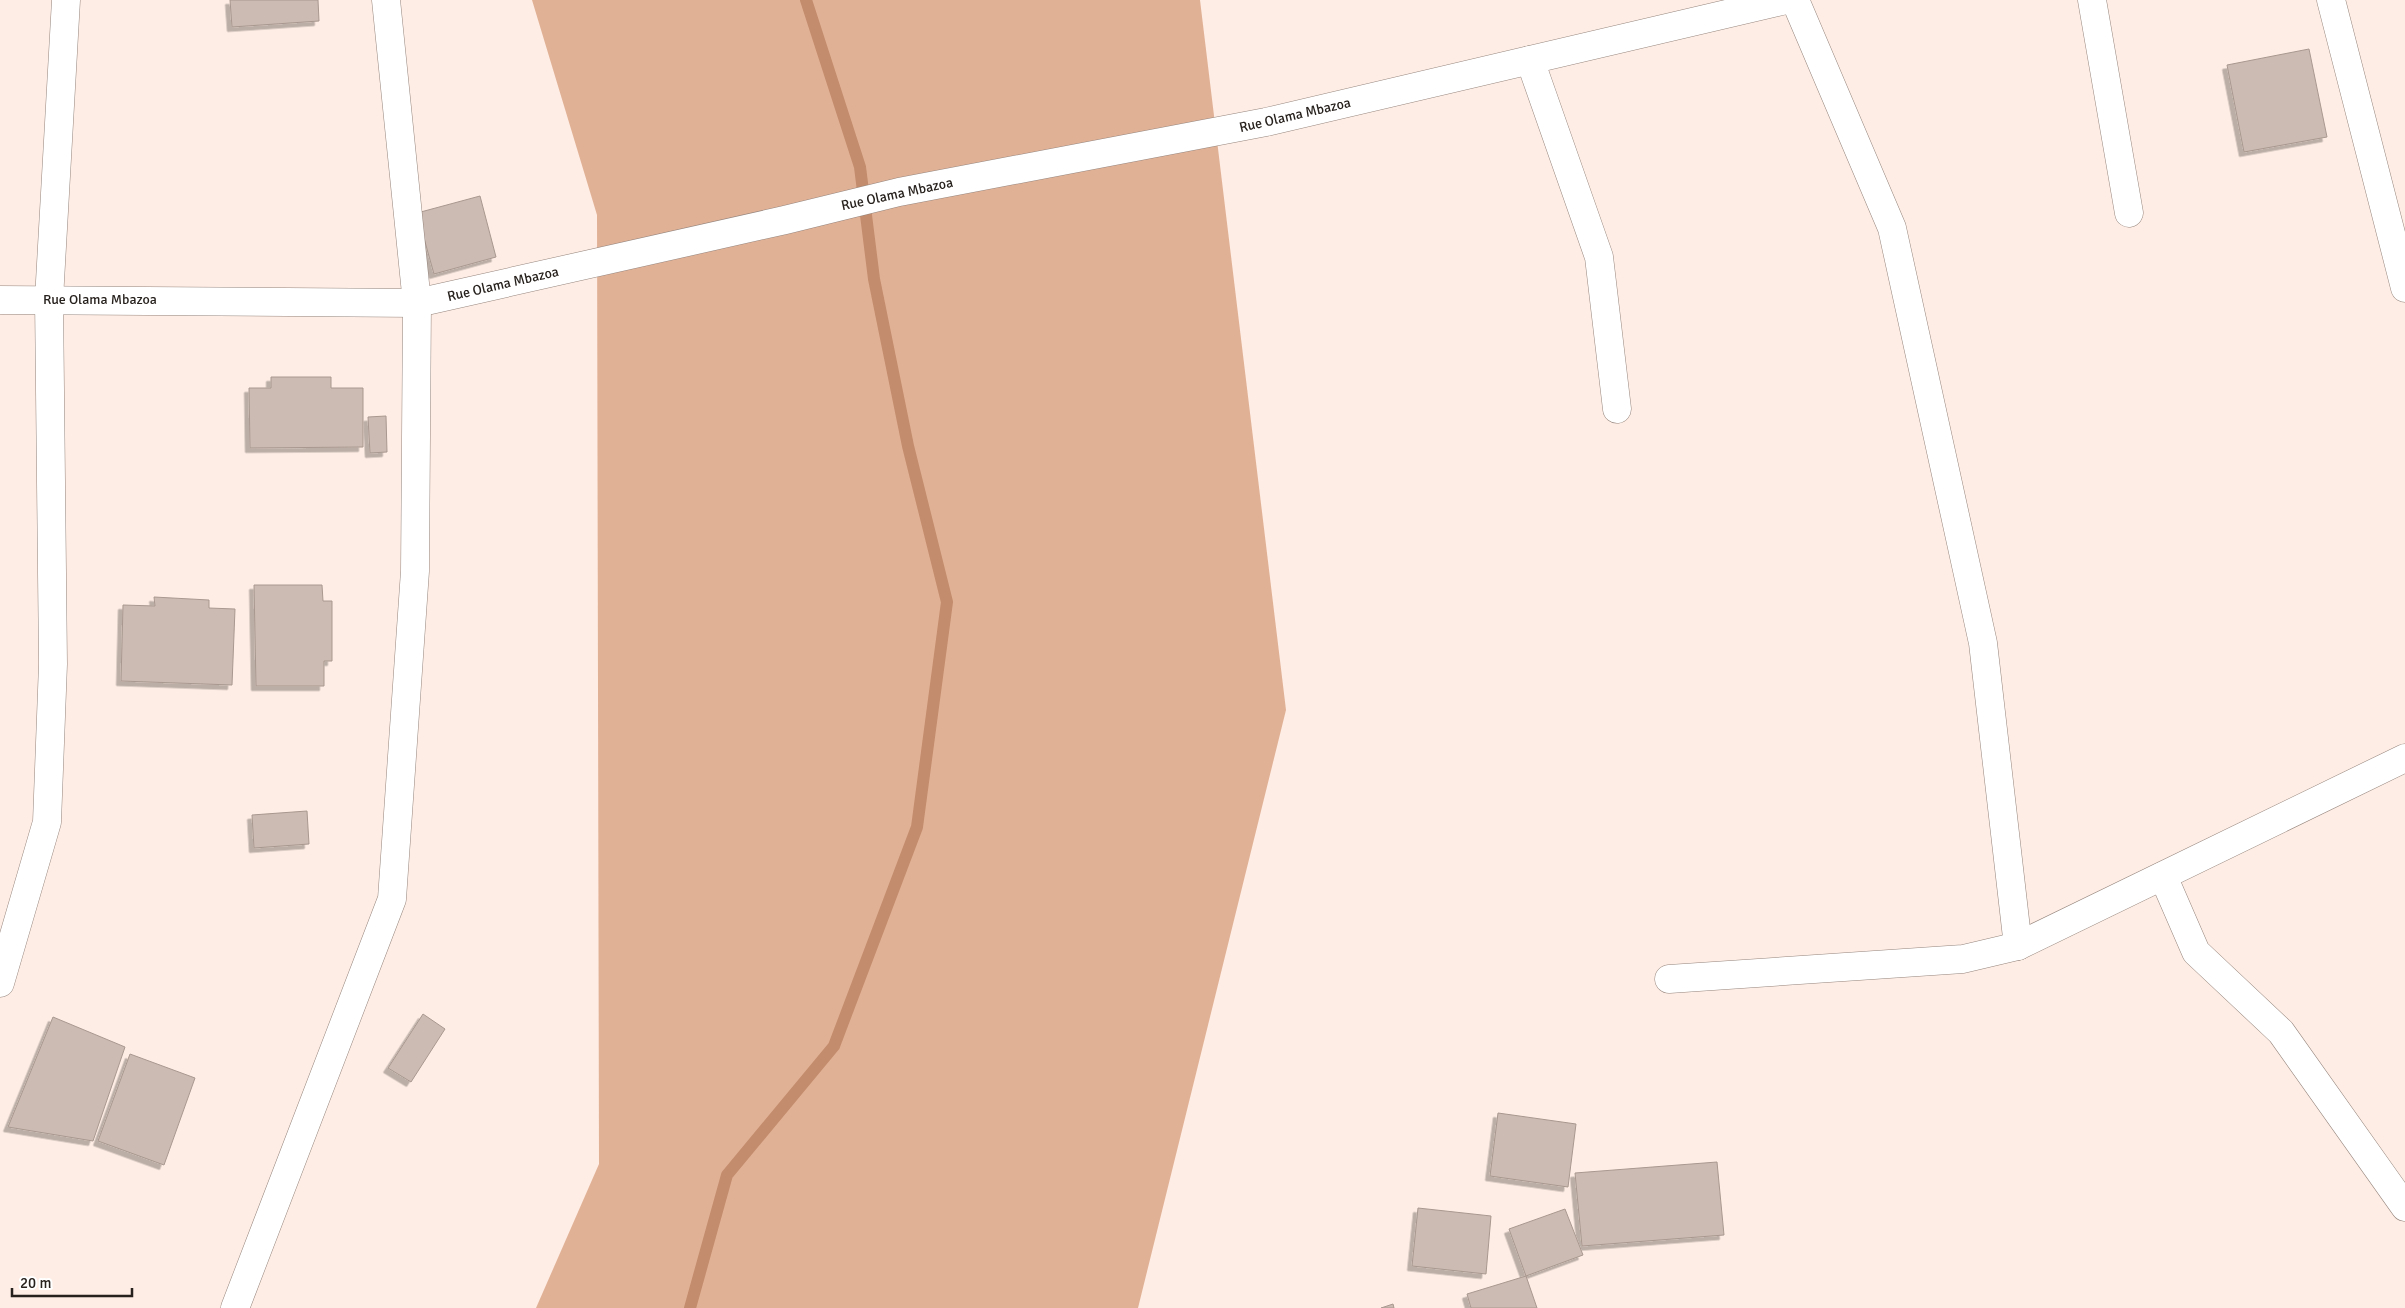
<svg xmlns="http://www.w3.org/2000/svg" width="2405" height="1308" font-family="Signika,sans-serif">
<style>
.green{fill:#e1b196}
.lines{fill:none;stroke-linecap:round;stroke-linejoin:round}
.stream{stroke:#c38c6c;stroke-width:12}
.building{fill:#cbbbb2;stroke:#a8988f;filter:url(#shadow)}
.minor-casing{stroke:#95857d;stroke-width:29}
.minor{stroke:#fff;stroke-width:28}
.labels{text-anchor:middle;dominant-baseline:central;stroke-width:4;stroke-linejoin:round;paint-order:stroke}
.street-label{font-size:14px;fill:#27211d;stroke:#fff}
</style>
<defs>
<filter id="shadow"><feDropShadow dx="-4.5" dy="4.5" stdDeviation="0" flood-color="#0004"/></filter>
</defs>
<rect width="100%" height="100%" fill="#feede4"/>
<path class="green" d="M 532,0 L 1200,0 L 1286,710 L 1138,1308 L 536,1308 L 599,1164 L 597,215 Z"/>
<g class="lines">
<path class="stream" d="M 690,1308 L 727,1175 L 834,1046 L 917,827 L 947,602 L 908,446 L 874,279 L 860,167 L 806,0"/>
</g>
<g class="building">
<path d="M 230,0 L 318,0 L 319,21 L 232,27 Z"/>
<path d="M 2309,49 L 2327,137 L 2244,152 L 2227,65 Z"/>
<path d="M 480,196 L 496,257 L 434,274 L 417,213 Z"/>
<path d="M 271,377 L 331,377 L 331,388 L 363,388 L 363,447 L 250,448 L 249,388 L 271,388 Z"/>
<path d="M 386,416 L 387,452 L 370,453 L 368,417 Z"/>
<path d="M 254,585 L 322,585 L 323,601 L 332,601 L 332,661 L 324,661 L 324,686 L 256,686 Z"/>
<path d="M 154,597 L 209,600 L 209,608 L 235,609 L 232,685 L 121,681 L 123,605 L 155,606 Z"/>
<path d="M 307,811 L 309,844 L 254,848 L 252,815 Z"/>
<path d="M 423,1014 L 445,1029 L 411,1082 L 388,1068 Z"/>
<path d="M 53,1017 L 125,1047 L 93,1141 L 8,1127 Z"/>
<path d="M 130,1054 L 195,1078 L 164,1165 L 98,1141 Z"/>
<path d="M 1498,1113 L 1576,1124 L 1568,1187 L 1490,1176 Z"/>
<path d="M 1717,1162 L 1724,1235 L 1582,1246 L 1575,1173 Z"/>
<path d="M 1418,1208 L 1491,1216 L 1486,1274 L 1412,1266 Z"/>
<path d="M 1565,1209 L 1583,1255 L 1526,1276 L 1509,1229 Z"/>
<path d="M 1526,1276 L 1537,1308 L 1471,1308 L 1467,1294 Z"/>
<path d="M 1393,1304 L 1394,1308 L 1381,1308 Z"/>
</g>
<g class="lines">
<defs>
<g id="minor">
<path d="M 1795,0 L 1892,228 L 1983,643 L 2018,946"/>
<path d="M 2092,0 L 2129,213"/>
<path d="M 2331,0 L 2405,288"/>
<path d="M 1530,60 L 1599,257 L 1617,409"/>
<path d="M 0,300 L 417,303 L 785,220 L 899,192 L 1266,122 L 1786,0"/>
<path d="M 2163,876 L 2196,952 L 2281,1032 L 2405,1207"/>
<path d="M 1669,979 L 1963,959 L 2018,946 L 2405,758"/>
<path d="M 0,983 L 47,822 L 53,664 L 49,299 L 66,0"/>
<path d="M 235,1308 L 392,899 L 415,571 L 417,303 L 386,0"/>
</g>
</defs>
<use href="#minor" class="minor-casing"/>
<use href="#minor" class="minor"/>
</g>
<g class="labels">
<g class="street-label">
<text transform="translate(1295 115) rotate(-13)">Rue Olama Mbazoa</text>
<text transform="translate(897 194) rotate(-12)">Rue Olama Mbazoa</text>
<text transform="translate(503 284) rotate(-13)">Rue Olama Mbazoa</text>
<text x="100" y="299">Rue Olama Mbazoa</text>
</g>
</g>
<path d="M12 1288v8h120v-8" fill="none" stroke="#27211d" stroke-width="2.5"/>
<text x="20" y="1288" font-size="15" fill="#27211d" stroke="#ffffff" stroke-width="4" paint-order="stroke">20 m</text>
</svg>
